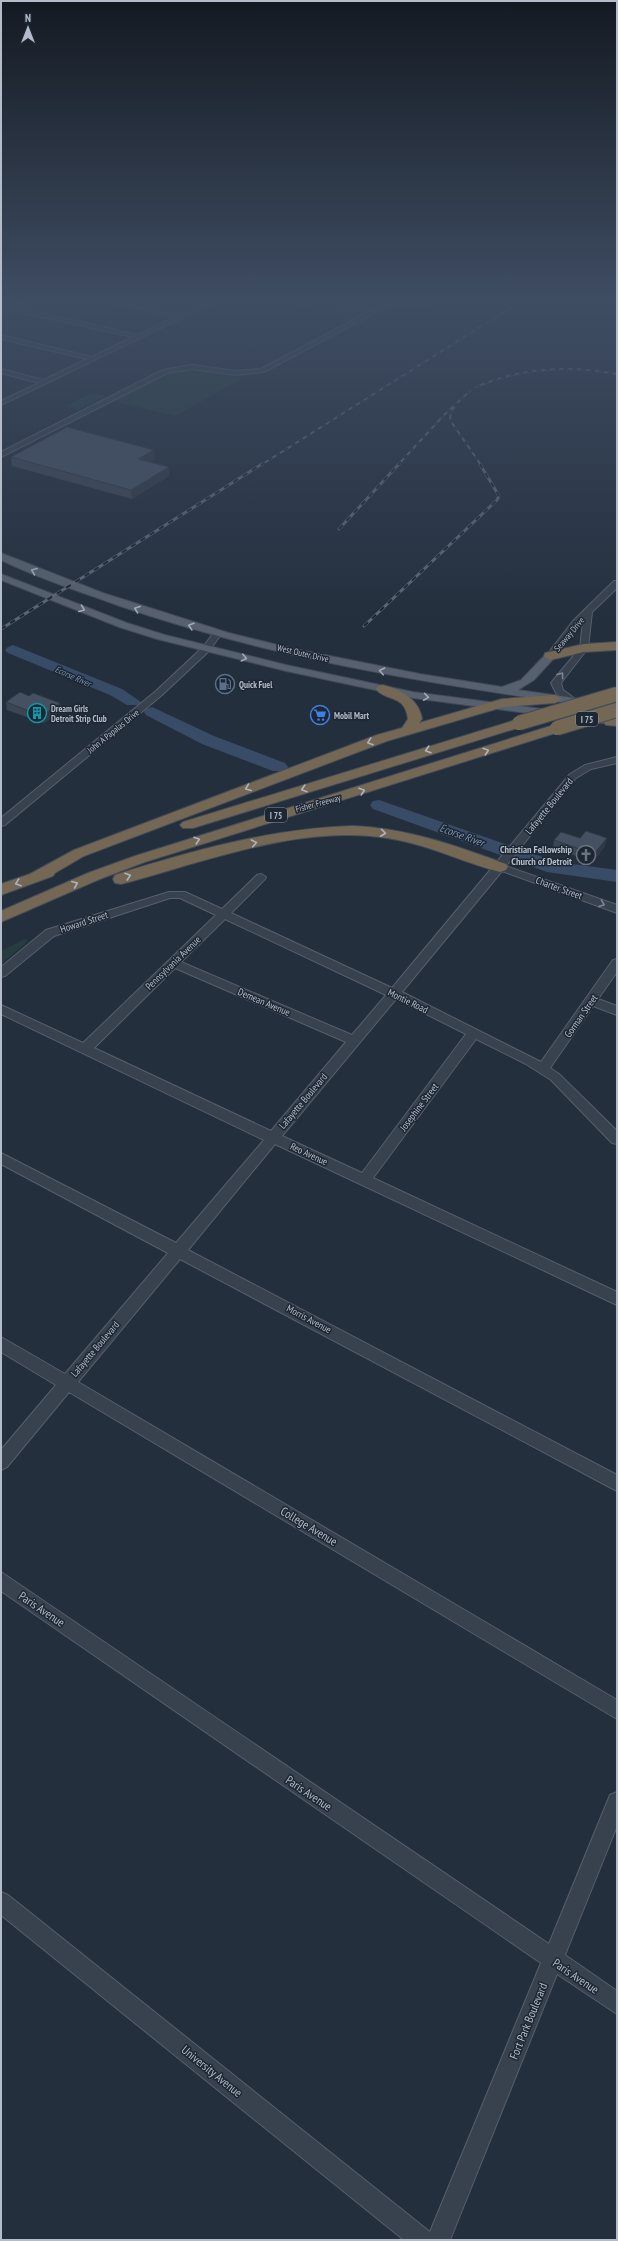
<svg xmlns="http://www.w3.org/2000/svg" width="618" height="2241" font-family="'PT Sans Narrow',sans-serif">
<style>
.green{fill:#263c3f}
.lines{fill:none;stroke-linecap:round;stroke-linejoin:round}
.river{fill:#394c67;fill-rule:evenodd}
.minor-casing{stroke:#565f6c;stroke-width:2}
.major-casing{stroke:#414a57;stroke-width:2}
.highway-casing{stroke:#434c59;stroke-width:2}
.minor{fill:#38414e;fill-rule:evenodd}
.major{fill:#56606e;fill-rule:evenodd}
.highway{fill:#746855;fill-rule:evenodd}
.rail-far1-casing{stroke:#5a6575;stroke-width:2}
.rail-casing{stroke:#5a6575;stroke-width:3}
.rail-far1{stroke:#1d2633;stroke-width:1.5;stroke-dasharray:4.5;stroke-linecap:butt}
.rail{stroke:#1d2633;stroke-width:2;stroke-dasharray:5.5;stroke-linecap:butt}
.highway-bridge-casing{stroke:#434c59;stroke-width:16;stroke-linecap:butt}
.highway-bridge{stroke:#746855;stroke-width:14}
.wall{fill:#3b4654}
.shaded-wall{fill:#303945}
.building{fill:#455162;stroke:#303945}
.oneway{stroke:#a1aab7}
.oneway2{stroke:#7c8592}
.oneway3{stroke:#aeb4bd}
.labels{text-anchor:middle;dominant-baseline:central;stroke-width:3;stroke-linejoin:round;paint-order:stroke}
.far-street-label{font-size:9px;fill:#b4bcc9;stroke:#1d2633}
.far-water-label{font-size:9px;font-style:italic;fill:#7c92b1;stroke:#1d2633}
.far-poi-label{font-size:9px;font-weight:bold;fill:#b4bcc9;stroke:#1d2633;text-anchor:start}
.shield{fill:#1d2633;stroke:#878f9c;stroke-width:1}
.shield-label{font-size:9px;font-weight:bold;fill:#b4bcc9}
.street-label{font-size:10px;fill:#b4bcc9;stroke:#1d2633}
.poi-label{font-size:10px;font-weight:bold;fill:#b4bcc9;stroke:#1d2633;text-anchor:end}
.water-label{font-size:11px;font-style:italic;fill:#7c92b1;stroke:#1d2633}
.near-street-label{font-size:12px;fill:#b4bcc9;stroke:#1d2633}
</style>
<rect width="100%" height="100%" fill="#242f3e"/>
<g class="green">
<path d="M 401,300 L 455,300 L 388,307 Z"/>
<path d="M 184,369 L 209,370 L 239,376 L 241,379 L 175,416 L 112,401 L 168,372 Z"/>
<path d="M 92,393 L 106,396 L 78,410 L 65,406 Z"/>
<path d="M 25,939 L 28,941 L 1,964 L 1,951 Z"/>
</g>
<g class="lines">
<g class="river">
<path d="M 13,645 L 122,689 L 141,702 L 139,705 L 127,705 L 110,695 L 8,653 L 5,650 L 8,647 Z"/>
<path d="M 152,707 L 214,736 L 285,763 L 288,767 L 285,771 L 273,771 L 202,744 L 146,715 L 144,712 L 146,709 Z"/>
<path d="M 379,800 L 557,862 L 617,870 L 617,882 L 547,872 L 373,809 L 370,805 L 373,801 Z"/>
</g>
<defs>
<g id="minor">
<path d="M 101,300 C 128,300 152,312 178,315 C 189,316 204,300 219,300 L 1,405 L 1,401 L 39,383 L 1,373 L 1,369 L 44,380 L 87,359 L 1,339 L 1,335 L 92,357 L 133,337 L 1,308 L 1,304 L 138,335 L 175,317 Z"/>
<path d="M 391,300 L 399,300 L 264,372 L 236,375 L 192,369 L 167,373 L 1,457 L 1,452 L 163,370 L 192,365 L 236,371 L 261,369 Z"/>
<path d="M 614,581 L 617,581 L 617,588 L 592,612 L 588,648 L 561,683 L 563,690 L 578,701 L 570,703 L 556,693 L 551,683 L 580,648 L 583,621 L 553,658 L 546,656 L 573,621 Z"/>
<path d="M 215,631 L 222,633 L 209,651 L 162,695 L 5,825 L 1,826 L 1,818 L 156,691 L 203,647 Z"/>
<path d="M 617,757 L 617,763 L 591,769 L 576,778 L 506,866 L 617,905 L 617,913 L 502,871 L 402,992 L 541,1062 L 613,960 L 617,959 L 617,972 L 598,999 L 617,1006 L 617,1015 L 593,1006 L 550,1068 L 559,1074 L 617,1131 L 617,1144 L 612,1143 L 551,1080 L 526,1064 L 476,1039 L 373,1178 L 617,1292 L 617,1305 L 275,1144 L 188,1250 L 617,1475 L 617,1491 L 180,1259 L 78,1382 L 617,1700 L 617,1719 L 69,1392 L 7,1467 L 1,1470 L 1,1450 L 56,1385 L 1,1352 L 1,1337 L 65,1374 L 168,1253 L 1,1164 L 1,1153 L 176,1243 L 264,1140 L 1,1014 L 1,1005 L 83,1043 L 216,915 L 180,898 L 170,898 L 54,936 L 5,976 L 1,977 L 1,967 L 46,930 L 169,892 L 185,892 L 222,909 L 257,875 L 261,874 L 266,877 L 265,879 L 231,913 L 392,988 L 570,774 L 585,765 ZM 225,919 L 386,995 L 352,1035 L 181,962 ZM 175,968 L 346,1042 L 271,1131 L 94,1048 ZM 396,999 L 466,1034 L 362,1173 L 282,1136 Z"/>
<path d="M 1,1572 L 549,1944 L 610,1795 L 617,1792 L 617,1826 L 565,1955 L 617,1991 L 617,2014 L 557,1974 L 450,2240 L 404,2240 L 1,1915 L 1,1892 L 8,1895 L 430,2232 L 541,1963 L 1,1591 Z"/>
</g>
<g id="major">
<path d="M 20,300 L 30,300 L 1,313 L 1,308 Z"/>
<path d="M 1,553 L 103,593 L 229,633 L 290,648 L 420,674 L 502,687 L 521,680 L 546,654 L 554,654 L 555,656 L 554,658 L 534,680 L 518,690 L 617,704 L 617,710 C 448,687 279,661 117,605 C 78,591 38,578 1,560 Z"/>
<path d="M 1,574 L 127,623 L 165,635 L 286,665 L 413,692 L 617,719 L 617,725 L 413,698 L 286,671 L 157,639 L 119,627 L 1,580 Z"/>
</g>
<g id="highway">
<path d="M 617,642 L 617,650 L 584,652 L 550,660 L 544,656 L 545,653 L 584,644 Z"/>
<path d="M 383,685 C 401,690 419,699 422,719 L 419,723 L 502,699 L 555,695 L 562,699 L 555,703 L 503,707 L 387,741 L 84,856 L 55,873 L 53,876 L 1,895 L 1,884 L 30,874 L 74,850 L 377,735 L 402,728 L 408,719 C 405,693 385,702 376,689 L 378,686 Z"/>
<path d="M 617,718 L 617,726 L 606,725 L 604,722 L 606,719 Z"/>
<path d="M 519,719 L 524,720 L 526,723 L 524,726 L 193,828 L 183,828 L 180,825 L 183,822 Z"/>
<path d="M 557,724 L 562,725 L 564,728 L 562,731 L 145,862 L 100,879 L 1,922 L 1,911 L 88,873 L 135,856 Z"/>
<path d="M 353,826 C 407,828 456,846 506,864 L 508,867 L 506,870 L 500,872 C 462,862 427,844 387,838 C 299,824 205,862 121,884 L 115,883 L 113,879 L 115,875 C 191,851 273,828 353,826 Z"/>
</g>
</defs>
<use href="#minor" class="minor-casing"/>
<use href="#major" class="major-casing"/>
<use href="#highway" class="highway-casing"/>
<use href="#minor" class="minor"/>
<use href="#major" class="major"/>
<use href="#highway" class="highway"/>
<defs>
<g id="rail-far1">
<path d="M 286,302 L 323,309 L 354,311 L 471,300"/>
<path d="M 476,387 C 522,367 568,365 617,374"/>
<path d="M 457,403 L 451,412 L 450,420 L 481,465"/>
<path d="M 261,465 L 523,300"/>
<path d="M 398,465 L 444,415 L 470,391"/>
</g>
<g id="rail">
<path d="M 339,529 L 399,464"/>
<path d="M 364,626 L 497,500 L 499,496 L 480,464"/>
<path d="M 1,629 L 262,464"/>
</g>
</defs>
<use href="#rail-far1" class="rail-far1-casing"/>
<use href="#rail" class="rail-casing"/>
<use href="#rail-far1" class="rail-far1"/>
<use href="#rail" class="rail"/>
<defs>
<g id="highway-bridge">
<path d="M 519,723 L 617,694"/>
<path d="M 557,728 L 617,710"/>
</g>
</defs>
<use href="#highway-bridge" class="highway-bridge-casing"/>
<use href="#highway-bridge" class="highway-bridge"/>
</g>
<g class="wall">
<path d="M 11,457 L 155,459 L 149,462 L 169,467 L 169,476 L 132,499 L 12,466 Z"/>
<path d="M 29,696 L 60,703 L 61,711 L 44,723 L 7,710 L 6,702 Z"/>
<path d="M 554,840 L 605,846 L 593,862 L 553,848 Z"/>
</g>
<g class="shaded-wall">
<path d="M 154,450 L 155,459 L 139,468 L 138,459 Z"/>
<path d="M 169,467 L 169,476 L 132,499 L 131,490 Z"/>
<path d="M 60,703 L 61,711 L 44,723 L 42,716 Z"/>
<path d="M 607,838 L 605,846 L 593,862 L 594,854 Z"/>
</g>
<g class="building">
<path d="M 67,427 L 154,450 L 138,459 L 169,467 L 131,490 L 11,457 Z"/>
<path d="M 20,692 L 29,696 L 33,693 L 60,703 L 42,716 L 6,702 Z"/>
<path d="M 586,831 L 607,838 L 594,854 L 554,840 L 561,832 L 580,838 Z"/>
</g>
<defs><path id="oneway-chevron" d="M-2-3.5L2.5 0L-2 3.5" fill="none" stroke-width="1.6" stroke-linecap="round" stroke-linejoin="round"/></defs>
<g class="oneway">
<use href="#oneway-chevron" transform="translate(34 571) rotate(-158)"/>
<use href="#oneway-chevron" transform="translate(82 609) rotate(21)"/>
<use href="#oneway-chevron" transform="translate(137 609) rotate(-160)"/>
<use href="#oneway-chevron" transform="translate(191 626) rotate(-164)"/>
<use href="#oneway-chevron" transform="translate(244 658) rotate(13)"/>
<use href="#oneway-chevron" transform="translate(382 671) rotate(-168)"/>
<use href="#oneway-chevron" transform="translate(426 697) rotate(8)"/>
</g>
<g class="oneway2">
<use href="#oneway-chevron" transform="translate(561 675) rotate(-54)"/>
<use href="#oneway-chevron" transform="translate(602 904) rotate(20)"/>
</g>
<g class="oneway3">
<use href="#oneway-chevron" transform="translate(370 742) rotate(161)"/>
<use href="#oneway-chevron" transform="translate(428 750) rotate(162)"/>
<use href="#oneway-chevron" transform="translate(486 751) rotate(-18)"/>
<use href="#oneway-chevron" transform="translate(248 788) rotate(158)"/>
<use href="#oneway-chevron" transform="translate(304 789) rotate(163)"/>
<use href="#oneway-chevron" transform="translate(362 791) rotate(-18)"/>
<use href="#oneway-chevron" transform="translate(383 833) rotate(7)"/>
<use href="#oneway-chevron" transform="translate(197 840) rotate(-18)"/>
<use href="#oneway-chevron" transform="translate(254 843) rotate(-11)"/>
<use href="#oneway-chevron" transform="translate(128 876) rotate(-19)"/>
<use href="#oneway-chevron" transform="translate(18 883) rotate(161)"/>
<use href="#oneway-chevron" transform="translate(75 884) rotate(-23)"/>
</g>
<linearGradient id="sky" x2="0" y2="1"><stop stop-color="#141a22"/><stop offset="0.49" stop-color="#3f4d63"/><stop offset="1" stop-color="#3f4d63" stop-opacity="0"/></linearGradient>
<rect width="618" height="614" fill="url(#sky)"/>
<defs>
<symbol id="fuel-ring" viewBox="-11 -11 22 22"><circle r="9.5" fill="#1d2633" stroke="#5c6f8a" stroke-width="1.5"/><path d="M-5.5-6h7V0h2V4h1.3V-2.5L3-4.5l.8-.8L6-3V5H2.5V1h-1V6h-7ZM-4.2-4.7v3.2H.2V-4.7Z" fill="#5c6f8a"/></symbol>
<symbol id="building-ring" viewBox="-11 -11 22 22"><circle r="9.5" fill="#1d2633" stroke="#0f9aa8" stroke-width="1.5"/><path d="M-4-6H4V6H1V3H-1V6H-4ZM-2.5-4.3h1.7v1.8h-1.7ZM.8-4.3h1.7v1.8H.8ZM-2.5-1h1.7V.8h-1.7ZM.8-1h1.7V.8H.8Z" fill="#0f9aa8"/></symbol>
<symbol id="supermarket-ring" viewBox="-11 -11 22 22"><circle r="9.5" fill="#1d2633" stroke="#3f7fe0" stroke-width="1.5"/><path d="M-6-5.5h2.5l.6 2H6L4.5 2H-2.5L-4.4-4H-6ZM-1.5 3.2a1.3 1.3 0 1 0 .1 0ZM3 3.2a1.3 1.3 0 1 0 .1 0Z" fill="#3f7fe0"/></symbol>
<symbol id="church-ring" viewBox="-11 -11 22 22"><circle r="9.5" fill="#1d2633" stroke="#6b7280" stroke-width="1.5"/><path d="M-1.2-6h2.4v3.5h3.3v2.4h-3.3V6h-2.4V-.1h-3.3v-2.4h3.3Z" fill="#6b7280"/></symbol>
</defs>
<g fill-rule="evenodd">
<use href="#fuel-ring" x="214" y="673" width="22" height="22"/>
<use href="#building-ring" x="26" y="702" width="22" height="22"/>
<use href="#supermarket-ring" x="309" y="704" width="22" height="22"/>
<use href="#church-ring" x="575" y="844" width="22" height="22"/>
</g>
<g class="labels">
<g class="far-street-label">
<text transform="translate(569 634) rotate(-50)">Seaway Drive</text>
<text transform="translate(303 653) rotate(13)">West Outer Drive</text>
<text transform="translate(113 731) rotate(-39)">John A Papalas Drive</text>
<text transform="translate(318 803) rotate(-15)">Fisher Freeway</text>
</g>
<g class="far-water-label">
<text transform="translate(73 676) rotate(24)">Ecorse River</text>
</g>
<g class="far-poi-label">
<text x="239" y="684">Quick Fuel</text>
<text x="51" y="708">Dream Girls<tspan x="51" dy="10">Detroit Strip Club</tspan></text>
<text x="334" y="715">Mobil Mart</text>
</g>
<g class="shield">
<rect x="576" y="712" width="22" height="14" rx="3"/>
<rect x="265" y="808" width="22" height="14" rx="3"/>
</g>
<g class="shield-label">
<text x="587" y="719">I 75</text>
<text x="276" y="815">I 75</text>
</g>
<g class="street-label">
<text transform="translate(549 806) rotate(-51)">Lafayette Boulevard</text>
<text transform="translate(559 888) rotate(20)">Charter Street</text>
<text transform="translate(84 922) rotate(-18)">Howard Street</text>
<text transform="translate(173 963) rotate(-44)">Pennsylvania Avenue</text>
<text transform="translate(408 1001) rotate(26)">Montie Road</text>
<text transform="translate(264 1002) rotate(23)">Demean Avenue</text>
<text transform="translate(581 1016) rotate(-55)">Gorman Street</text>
<text transform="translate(303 1101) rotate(-50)">Lafayette Boulevard</text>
<text transform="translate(419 1107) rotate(-53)">Josephine Street</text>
<text transform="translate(309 1154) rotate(25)">Reo Avenue</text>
<text transform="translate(309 1319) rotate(28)">Morris Avenue</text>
<text transform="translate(95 1349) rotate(-50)">Lafayette Boulevard</text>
</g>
<g class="poi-label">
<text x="572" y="849">Christian Fellowship<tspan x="572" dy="12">Church of Detroit</tspan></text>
</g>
<g class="water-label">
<text transform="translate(462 835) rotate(20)">Ecorse River</text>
</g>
<g class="near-street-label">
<text transform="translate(309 1526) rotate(31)">College Avenue</text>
<text transform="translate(42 1609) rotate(34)">Paris Avenue</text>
<text transform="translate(309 1793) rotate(34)">Paris Avenue</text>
<text transform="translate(576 1976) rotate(34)">Paris Avenue</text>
<text transform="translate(528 2021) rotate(-68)">Fort Park Boulevard</text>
<text transform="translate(212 2071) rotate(39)">University Avenue</text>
</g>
</g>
<rect width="618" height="2241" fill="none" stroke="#b4bcc9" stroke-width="4"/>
<g transform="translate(28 28)" stroke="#1d2633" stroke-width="3" paint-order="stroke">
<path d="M0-3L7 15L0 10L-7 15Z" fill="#b4bcc9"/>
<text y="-6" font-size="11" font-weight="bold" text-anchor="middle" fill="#b4bcc9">N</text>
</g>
</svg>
